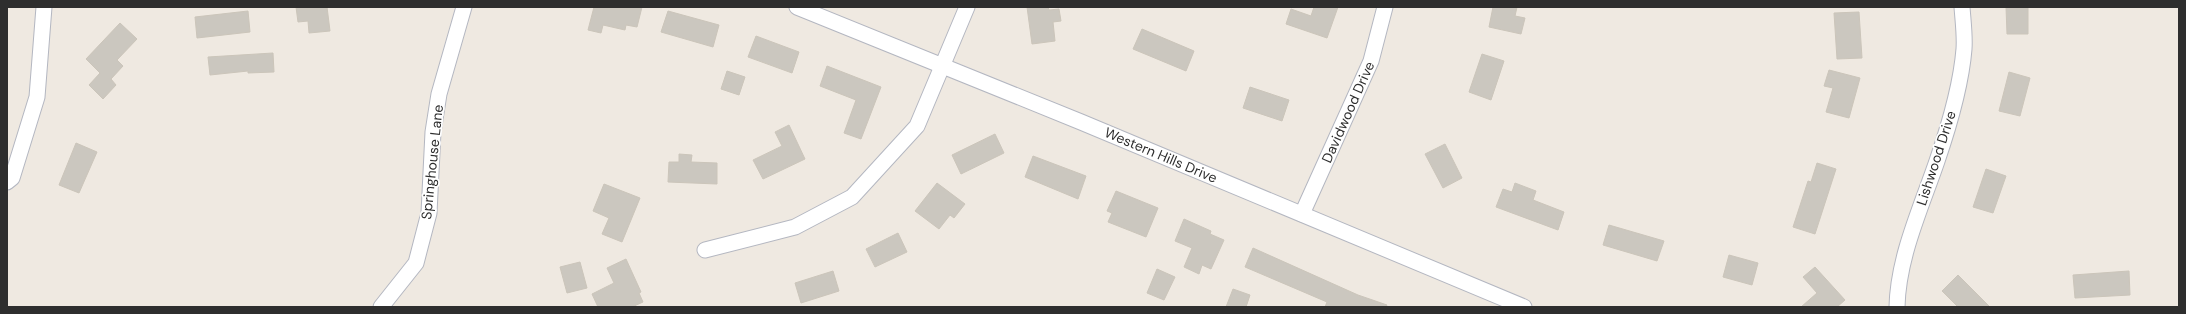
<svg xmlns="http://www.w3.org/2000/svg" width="2186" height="314" font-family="'DM Sans',sans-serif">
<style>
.building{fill:#cbc7bf;stroke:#cbc5ba}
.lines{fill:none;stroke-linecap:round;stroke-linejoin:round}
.minor-casing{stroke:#b4b7c1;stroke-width:17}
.minor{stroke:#fff;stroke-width:15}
.labels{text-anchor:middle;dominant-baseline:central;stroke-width:3.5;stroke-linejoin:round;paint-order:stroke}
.street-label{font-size:14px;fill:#2e2e2e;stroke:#fff}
</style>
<rect width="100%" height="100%" fill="#efe9e1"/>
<g class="building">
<path d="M 296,7 L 327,7 L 330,31 L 309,33 L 308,21 L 298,22 Z"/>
<path d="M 594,7 L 642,7 L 637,27 L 626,25 L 625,30 L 603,25 L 601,33 L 588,30 Z"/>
<path d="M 1027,7 L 1048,7 L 1049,10 L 1059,9 L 1061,21 L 1053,22 L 1055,41 L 1032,44 Z"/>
<path d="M 1314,7 L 1338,7 L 1327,38 L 1286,24 L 1291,9 L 1311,16 Z"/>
<path d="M 1493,7 L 1517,7 L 1515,16 L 1525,18 L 1521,34 L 1489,27 Z"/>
<path d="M 2006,7 L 2028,7 L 2028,34 L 2007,34 Z"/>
<path d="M 248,11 L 250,32 L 197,38 L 195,17 Z"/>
<path d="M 668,11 L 719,25 L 713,47 L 661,32 Z"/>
<path d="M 1859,12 L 1862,58 L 1837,59 L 1834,13 Z"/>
<path d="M 120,23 L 137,39 L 117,60 L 123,66 L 111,79 L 116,85 L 103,99 L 89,85 L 100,73 L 86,59 Z"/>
<path d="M 1142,29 L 1194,51 L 1186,71 L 1133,49 Z"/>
<path d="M 756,36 L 799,52 L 792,73 L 748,57 Z"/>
<path d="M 273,53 L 274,72 L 248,73 L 248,71 L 210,75 L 208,57 Z"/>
<path d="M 1482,54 L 1504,61 L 1491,100 L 1469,92 Z"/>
<path d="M 827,66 L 881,87 L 861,139 L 844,133 L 856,100 L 820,86 Z"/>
<path d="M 1829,70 L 1860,78 L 1849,118 L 1826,112 L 1833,88 L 1824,86 Z"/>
<path d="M 727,71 L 745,77 L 739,95 L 721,89 Z"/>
<path d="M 2009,72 L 2030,78 L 2020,116 L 1999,111 Z"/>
<path d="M 1250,87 L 1289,100 L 1282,121 L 1243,108 Z"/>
<path d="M 789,125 L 805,159 L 763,179 L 753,160 L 782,146 L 775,132 Z"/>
<path d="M 995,134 L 1004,153 L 961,174 L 952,155 Z"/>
<path d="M 76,143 L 97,152 L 79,193 L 59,185 Z"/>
<path d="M 1445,144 L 1462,178 L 1443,188 L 1425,154 Z"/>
<path d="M 679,154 L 692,155 L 691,162 L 717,163 L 717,184 L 668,182 L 669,162 L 679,162 Z"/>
<path d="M 1033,156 L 1086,176 L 1078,199 L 1025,177 Z"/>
<path d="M 1817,163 L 1836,169 L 1815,234 L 1793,227 L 1808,181 L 1811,182 Z"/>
<path d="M 1986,169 L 2006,176 L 1993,213 L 1973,207 Z"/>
<path d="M 937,183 L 965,204 L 954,218 L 950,215 L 939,229 L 915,211 Z"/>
<path d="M 1515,183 L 1536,191 L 1533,200 L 1564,212 L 1558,230 L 1496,207 L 1503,189 L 1512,192 Z"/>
<path d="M 604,184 L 640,198 L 622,242 L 602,234 L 609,218 L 593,211 Z"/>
<path d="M 1116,191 L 1158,208 L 1146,237 L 1108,222 L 1112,213 L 1107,211 Z"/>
<path d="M 1184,219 L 1211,231 L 1210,234 L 1224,240 L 1211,269 L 1202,265 L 1199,274 L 1184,267 L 1192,248 L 1175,241 Z"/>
<path d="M 1609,225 L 1664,241 L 1657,261 L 1603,245 Z"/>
<path d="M 898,233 L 907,252 L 875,267 L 866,249 Z"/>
<path d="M 1253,248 L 1358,295 L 1387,305 L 1386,307 L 1325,307 L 1327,302 L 1245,267 Z"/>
<path d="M 1729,255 L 1758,263 L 1752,285 L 1723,277 Z"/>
<path d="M 626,259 L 641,292 L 639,293 L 643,302 L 632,307 L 598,307 L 592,294 L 614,283 L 607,268 Z"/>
<path d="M 580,262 L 587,288 L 567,293 L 560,267 Z"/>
<path d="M 1815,267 L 1845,300 L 1837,307 L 1801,307 L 1817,293 L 1803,277 Z"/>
<path d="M 1157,269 L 1175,277 L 1164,300 L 1147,293 Z"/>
<path d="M 833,271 L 839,291 L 801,303 L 795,283 Z"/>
<path d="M 2129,271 L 2130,295 L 2075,298 L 2073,275 Z"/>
<path d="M 1958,275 L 1990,307 L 1958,307 L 1942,291 Z"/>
<path d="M 1233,289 L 1250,295 L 1246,307 L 1226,307 Z"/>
</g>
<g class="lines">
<defs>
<g id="minor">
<path d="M 797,7 L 1081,122 L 1524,307"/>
<path d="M 7,182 L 12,178 L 37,97 L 44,7"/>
<path d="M 1302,214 L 1371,61 L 1385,7"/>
<path d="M 705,250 L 795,227 L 852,197 L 917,126 L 967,7"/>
<path d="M 381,307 L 416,263 L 429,213 L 433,132 L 439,94 L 464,7"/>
<path d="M 1897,307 C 1898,257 1921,208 1937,161 C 1949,126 1961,87 1964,49 C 1965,36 1963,21 1962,7"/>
</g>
</defs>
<use href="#minor" class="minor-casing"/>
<use href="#minor" class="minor"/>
</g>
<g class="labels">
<g class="street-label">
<text transform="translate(1348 112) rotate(-66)">Davidwood Drive</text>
<text transform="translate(1161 155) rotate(23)">Western Hills Drive</text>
<text transform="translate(1936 158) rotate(-72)">Lishwood Drive</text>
<text transform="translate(432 162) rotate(-84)">Springhouse Lane</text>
</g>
</g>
<rect width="2186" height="314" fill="none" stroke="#2e2e2e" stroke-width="16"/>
</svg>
